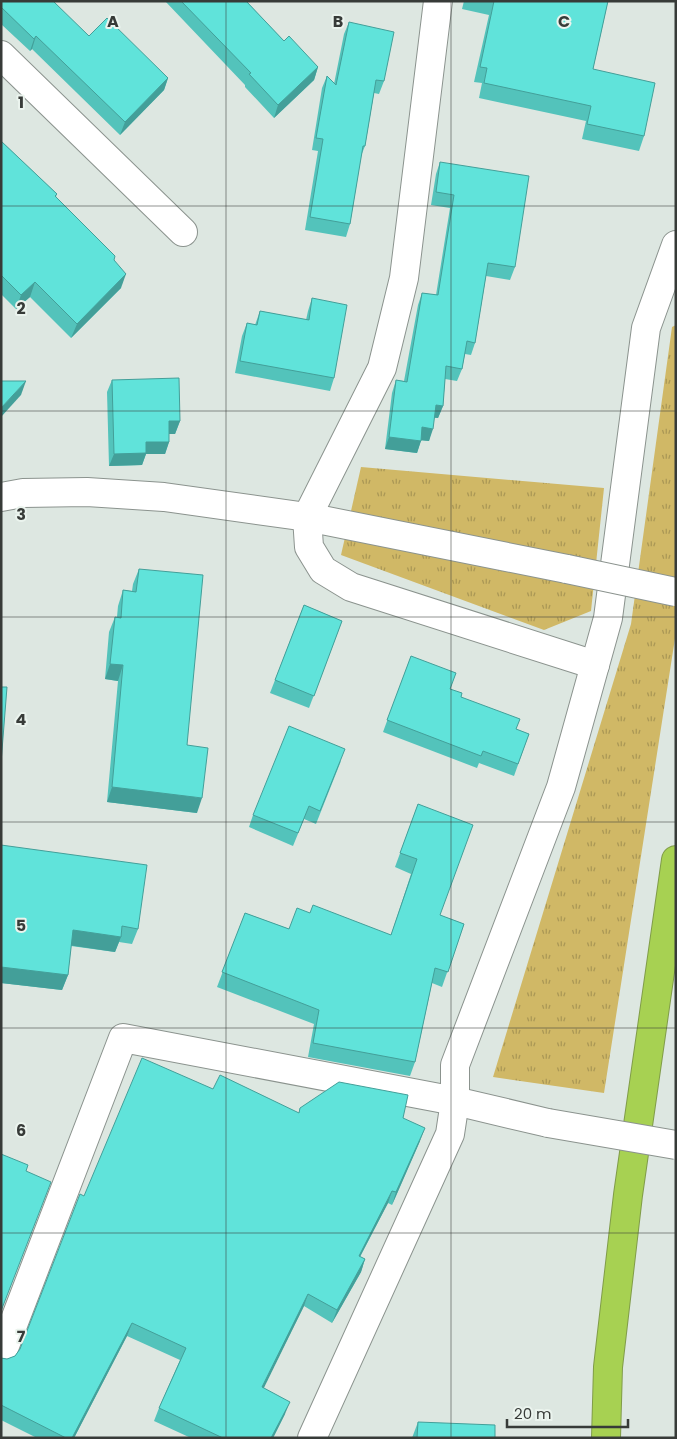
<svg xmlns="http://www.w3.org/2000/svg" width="677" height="1439" font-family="Poppins,sans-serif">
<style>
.grass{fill:url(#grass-tufts)}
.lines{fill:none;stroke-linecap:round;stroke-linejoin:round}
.minor-casing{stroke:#8b938e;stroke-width:30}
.highway-casing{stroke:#809c49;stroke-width:30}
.minor{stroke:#fff;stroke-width:28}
.highway{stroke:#a7d152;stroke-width:28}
.minor-bridge-casing{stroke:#8b938e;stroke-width:30;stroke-linecap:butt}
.minor-bridge{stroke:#fff;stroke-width:28}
.wall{fill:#53c3bb}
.shaded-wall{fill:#439f99}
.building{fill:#60e3da;stroke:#439f99}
.grid{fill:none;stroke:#373b38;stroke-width:1;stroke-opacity:0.55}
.grid-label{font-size:16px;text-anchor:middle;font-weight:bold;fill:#373b38;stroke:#ebf4ee;stroke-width:4;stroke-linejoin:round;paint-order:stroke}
</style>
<defs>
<pattern id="grass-tufts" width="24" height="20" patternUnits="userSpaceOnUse" patternTransform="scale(1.25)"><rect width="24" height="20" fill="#d0b866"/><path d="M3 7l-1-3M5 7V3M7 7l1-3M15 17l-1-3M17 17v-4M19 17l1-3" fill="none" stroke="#aa9755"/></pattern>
</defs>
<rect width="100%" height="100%" fill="#dde7e1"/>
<g class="grass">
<path d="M 676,325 L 676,632 L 604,1093 L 493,1077 L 631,624 L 672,327 Z"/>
<path d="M 361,467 L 604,488 L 591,611 L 544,630 L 341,555 Z"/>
</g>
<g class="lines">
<defs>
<g id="minor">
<path d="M 438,1 L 404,278 L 382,368 L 307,517 L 309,547 L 323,570 L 351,587 L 595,665"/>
<path d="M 1,55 L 183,232"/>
<path d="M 1,497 L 23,493 L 87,492 L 164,497 L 307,517 L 567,569"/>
<path d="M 1,1356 L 123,1038 L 455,1101 L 548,1123"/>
<path d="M 312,1438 L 450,1134 L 455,1101 L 455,1065 L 561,787 L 608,618 L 646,328 L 676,245"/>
</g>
<path id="highway" d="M 606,1438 L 608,1367 L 628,1195 L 676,860"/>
</defs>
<use href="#minor" class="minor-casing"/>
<use href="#highway" class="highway-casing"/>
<use href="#minor" class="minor"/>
<use href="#highway" class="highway"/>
<defs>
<g id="minor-bridge">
<path d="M 567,569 L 676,592"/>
<path d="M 548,1123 L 676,1145"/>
</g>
</defs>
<use href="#minor-bridge" class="minor-bridge-casing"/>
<use href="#minor-bridge" class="minor-bridge"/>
</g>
<g class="wall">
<path d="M 1,1 L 89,36 L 168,78 L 164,90 L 120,135 L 32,49 L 30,51 L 1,24 Z"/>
<path d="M 165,1 L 246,1 L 284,41 L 318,67 L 314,80 L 274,118 L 245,87 L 245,85 Z"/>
<path d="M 464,1 L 608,1 L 593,69 L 644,136 L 639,151 L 582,139 L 586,121 L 479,98 L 482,83 L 474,82 L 489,15 L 462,9 Z"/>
<path d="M 349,22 L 384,81 L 379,94 L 374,93 L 365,146 L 361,156 L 350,224 L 346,237 L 305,230 L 318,151 L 312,150 L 322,88 L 327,76 L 334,84 L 344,34 Z"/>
<path d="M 1,141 L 57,194 L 56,197 L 114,261 L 121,288 L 71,338 L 30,297 L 16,309 L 1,294 Z"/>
<path d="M 440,162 L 515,267 L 510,280 L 486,276 L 475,343 L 471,355 L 465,354 L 462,369 L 457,381 L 445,379 L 443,406 L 438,418 L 434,418 L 429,441 L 421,440 L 417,453 L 385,449 L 392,393 L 396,380 L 404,381 L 418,305 L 422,293 L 436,295 L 450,208 L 431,205 L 436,174 Z"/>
<path d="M 312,298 L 334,378 L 330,391 L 235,373 L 242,336 L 247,323 L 255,325 L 260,311 L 306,320 L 308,311 Z"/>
<path d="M 112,380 L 180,421 L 175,434 L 169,434 L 169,442 L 165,454 L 146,454 L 142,465 L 109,466 L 107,392 Z"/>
<path d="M 139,569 L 187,745 L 197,813 L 107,802 L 118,681 L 105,679 L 109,632 L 115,617 L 117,617 L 118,606 L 123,590 L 132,591 L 133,584 Z"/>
<path d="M 304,605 L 342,621 L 309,708 L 270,693 Z"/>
<path d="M 411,656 L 461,697 L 516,729 L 529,734 L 514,776 L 479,763 L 477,768 L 383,732 Z"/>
<path d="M 341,761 L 316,824 L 304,819 L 293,846 L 249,827 L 253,815 Z"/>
<path d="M 418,804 L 440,915 L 464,924 L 442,987 L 432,983 L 415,1062 L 410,1076 L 308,1057 L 314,1024 L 217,987 L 245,913 L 289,929 L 310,913 L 391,935 L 411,874 L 395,867 Z"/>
<path d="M 1,845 L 138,929 L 132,944 L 119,942 L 115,952 L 71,946 L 68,975 L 62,990 L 1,983 Z"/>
<path d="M 213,1089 L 299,1113 L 300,1108 L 403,1118 L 420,1141 L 392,1205 L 388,1203 L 360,1257 L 365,1259 L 361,1272 L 332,1323 L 304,1306 L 263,1388 L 285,1414 L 273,1438 L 191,1438 L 154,1421 L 159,1408 L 180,1360 L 127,1336 L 74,1438 L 37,1438 L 1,1420 L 1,1358 L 7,1359 L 15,1356 L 20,1349 L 84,1196 Z"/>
<path d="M 418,1422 L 495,1438 L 412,1438 Z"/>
</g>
<g class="shaded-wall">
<path d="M 36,36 L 32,49 L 30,51 L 34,39 Z"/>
<path d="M 318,67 L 314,80 L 274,118 L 278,105 Z"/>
<path d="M 168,78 L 164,90 L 120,135 L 125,122 Z"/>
<path d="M 126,274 L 121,288 L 71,338 L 77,324 Z"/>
<path d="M 35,282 L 30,297 L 16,309 L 21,295 Z"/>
<path d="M 26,381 L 21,395 L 1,417 L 1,408 Z"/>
<path d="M 436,405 L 443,406 L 438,418 L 431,417 Z"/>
<path d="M 169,421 L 180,421 L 175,434 L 165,434 Z"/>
<path d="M 422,427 L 433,429 L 429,441 L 418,440 Z"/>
<path d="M 389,437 L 421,441 L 417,453 L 385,449 Z"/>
<path d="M 146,442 L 169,442 L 165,454 L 146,454 L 142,465 L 109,466 L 114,454 Z"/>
<path d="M 110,664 L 123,665 L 118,681 L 105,679 Z"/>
<path d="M 112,787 L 202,798 L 197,813 L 107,802 Z"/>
<path d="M 73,930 L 121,937 L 115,952 L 68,945 Z"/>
<path d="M 1,967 L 68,975 L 62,990 L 1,983 Z"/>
<path d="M 425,1128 L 420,1141 L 392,1205 L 396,1192 Z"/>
<path d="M 392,1191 L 388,1203 L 354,1268 L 359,1256 Z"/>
<path d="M 365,1259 L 361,1272 L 332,1323 L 337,1310 Z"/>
<path d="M 308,1294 L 304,1306 L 258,1400 L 262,1387 Z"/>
<path d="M 132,1323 L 127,1336 L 74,1438 L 72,1438 Z"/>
<path d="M 290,1402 L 285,1414 L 273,1438 L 271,1438 Z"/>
</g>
<g class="building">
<path d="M 1,1 L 53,1 L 89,36 L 107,18 L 168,78 L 125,122 L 36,36 L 34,39 L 1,7 Z"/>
<path d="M 181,1 L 246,1 L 284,41 L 289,36 L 318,67 L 278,105 L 249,74 L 251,73 Z"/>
<path d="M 494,1 L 608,1 L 593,69 L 655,83 L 644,136 L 587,124 L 591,106 L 484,83 L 487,68 L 480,67 Z"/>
<path d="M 349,22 L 394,32 L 384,81 L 376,80 L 365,146 L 363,146 L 350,224 L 310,217 L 323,139 L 316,138 L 327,76 L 336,85 Z"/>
<path d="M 1,141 L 57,194 L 55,196 L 115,256 L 114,260 L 126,274 L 77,324 L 35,282 L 21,295 L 1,275 Z"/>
<path d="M 440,162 L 529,176 L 515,267 L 488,263 L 475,343 L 467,341 L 462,369 L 446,366 L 443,406 L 436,405 L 433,429 L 422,427 L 421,441 L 389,437 L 396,380 L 407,382 L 422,293 L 438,295 L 454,195 L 436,192 Z"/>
<path d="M 312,298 L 347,305 L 334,378 L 240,361 L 247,323 L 257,325 L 260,311 L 309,320 Z"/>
<path d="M 179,378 L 180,421 L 169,421 L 169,442 L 146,442 L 146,453 L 114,454 L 112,380 Z"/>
<path d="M 1,381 L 26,381 L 1,408 Z"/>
<path d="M 139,569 L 203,575 L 187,745 L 208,748 L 202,798 L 112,787 L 123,665 L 110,664 L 115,617 L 121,618 L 123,590 L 136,592 Z"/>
<path d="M 304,605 L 342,621 L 314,696 L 275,680 Z"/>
<path d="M 411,656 L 456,673 L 450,689 L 462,693 L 461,697 L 520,719 L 516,729 L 529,734 L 518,764 L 483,751 L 481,756 L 387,720 Z"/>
<path d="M 1,687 L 7,687 L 1,763 Z"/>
<path d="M 289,726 L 345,749 L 320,811 L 309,806 L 298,833 L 253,815 Z"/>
<path d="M 418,804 L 473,825 L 440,915 L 464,924 L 448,972 L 435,968 L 415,1062 L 313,1043 L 319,1010 L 222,972 L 245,913 L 289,929 L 297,908 L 310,913 L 313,905 L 391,935 L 417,859 L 400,853 Z"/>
<path d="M 1,845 L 147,865 L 138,929 L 122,926 L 121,937 L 73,930 L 68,975 L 1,967 Z"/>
<path d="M 142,1058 L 213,1089 L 220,1075 L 299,1113 L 300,1108 L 339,1082 L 408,1095 L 403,1118 L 425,1128 L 396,1192 L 392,1191 L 359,1256 L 365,1259 L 337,1310 L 308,1294 L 262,1387 L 290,1402 L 271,1438 L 223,1438 L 159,1408 L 186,1348 L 132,1323 L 72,1438 L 66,1438 L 1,1405 L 1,1358 L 7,1359 L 15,1356 L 20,1349 L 80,1194 L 84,1196 Z"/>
<path d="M 1,1154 L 28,1165 L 26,1171 L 51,1182 L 1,1311 Z"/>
<path d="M 418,1422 L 495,1425 L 495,1438 L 417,1438 Z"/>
</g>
<path class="grid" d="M 226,1 L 226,1438M 451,1 L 451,1438M 1,206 L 676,206M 1,411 L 676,411M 1,617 L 676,617M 1,822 L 676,822M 1,1028 L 676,1028M 1,1233 L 676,1233"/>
<g class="grid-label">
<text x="113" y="27">A</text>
<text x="338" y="27">B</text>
<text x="564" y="27">C</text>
<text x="21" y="108">1</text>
<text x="21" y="314">2</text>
<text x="21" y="520">3</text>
<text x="21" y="725">4</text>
<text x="21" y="931">5</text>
<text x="21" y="1136">6</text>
<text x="21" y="1342">7</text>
</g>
<rect width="677" height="1439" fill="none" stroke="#373b38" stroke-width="5"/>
<path d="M507 1419v8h121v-8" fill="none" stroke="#373b38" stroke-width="2.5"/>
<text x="514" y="1419" font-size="15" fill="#373b38" stroke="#ebf4ee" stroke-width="4" paint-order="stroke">20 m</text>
</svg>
